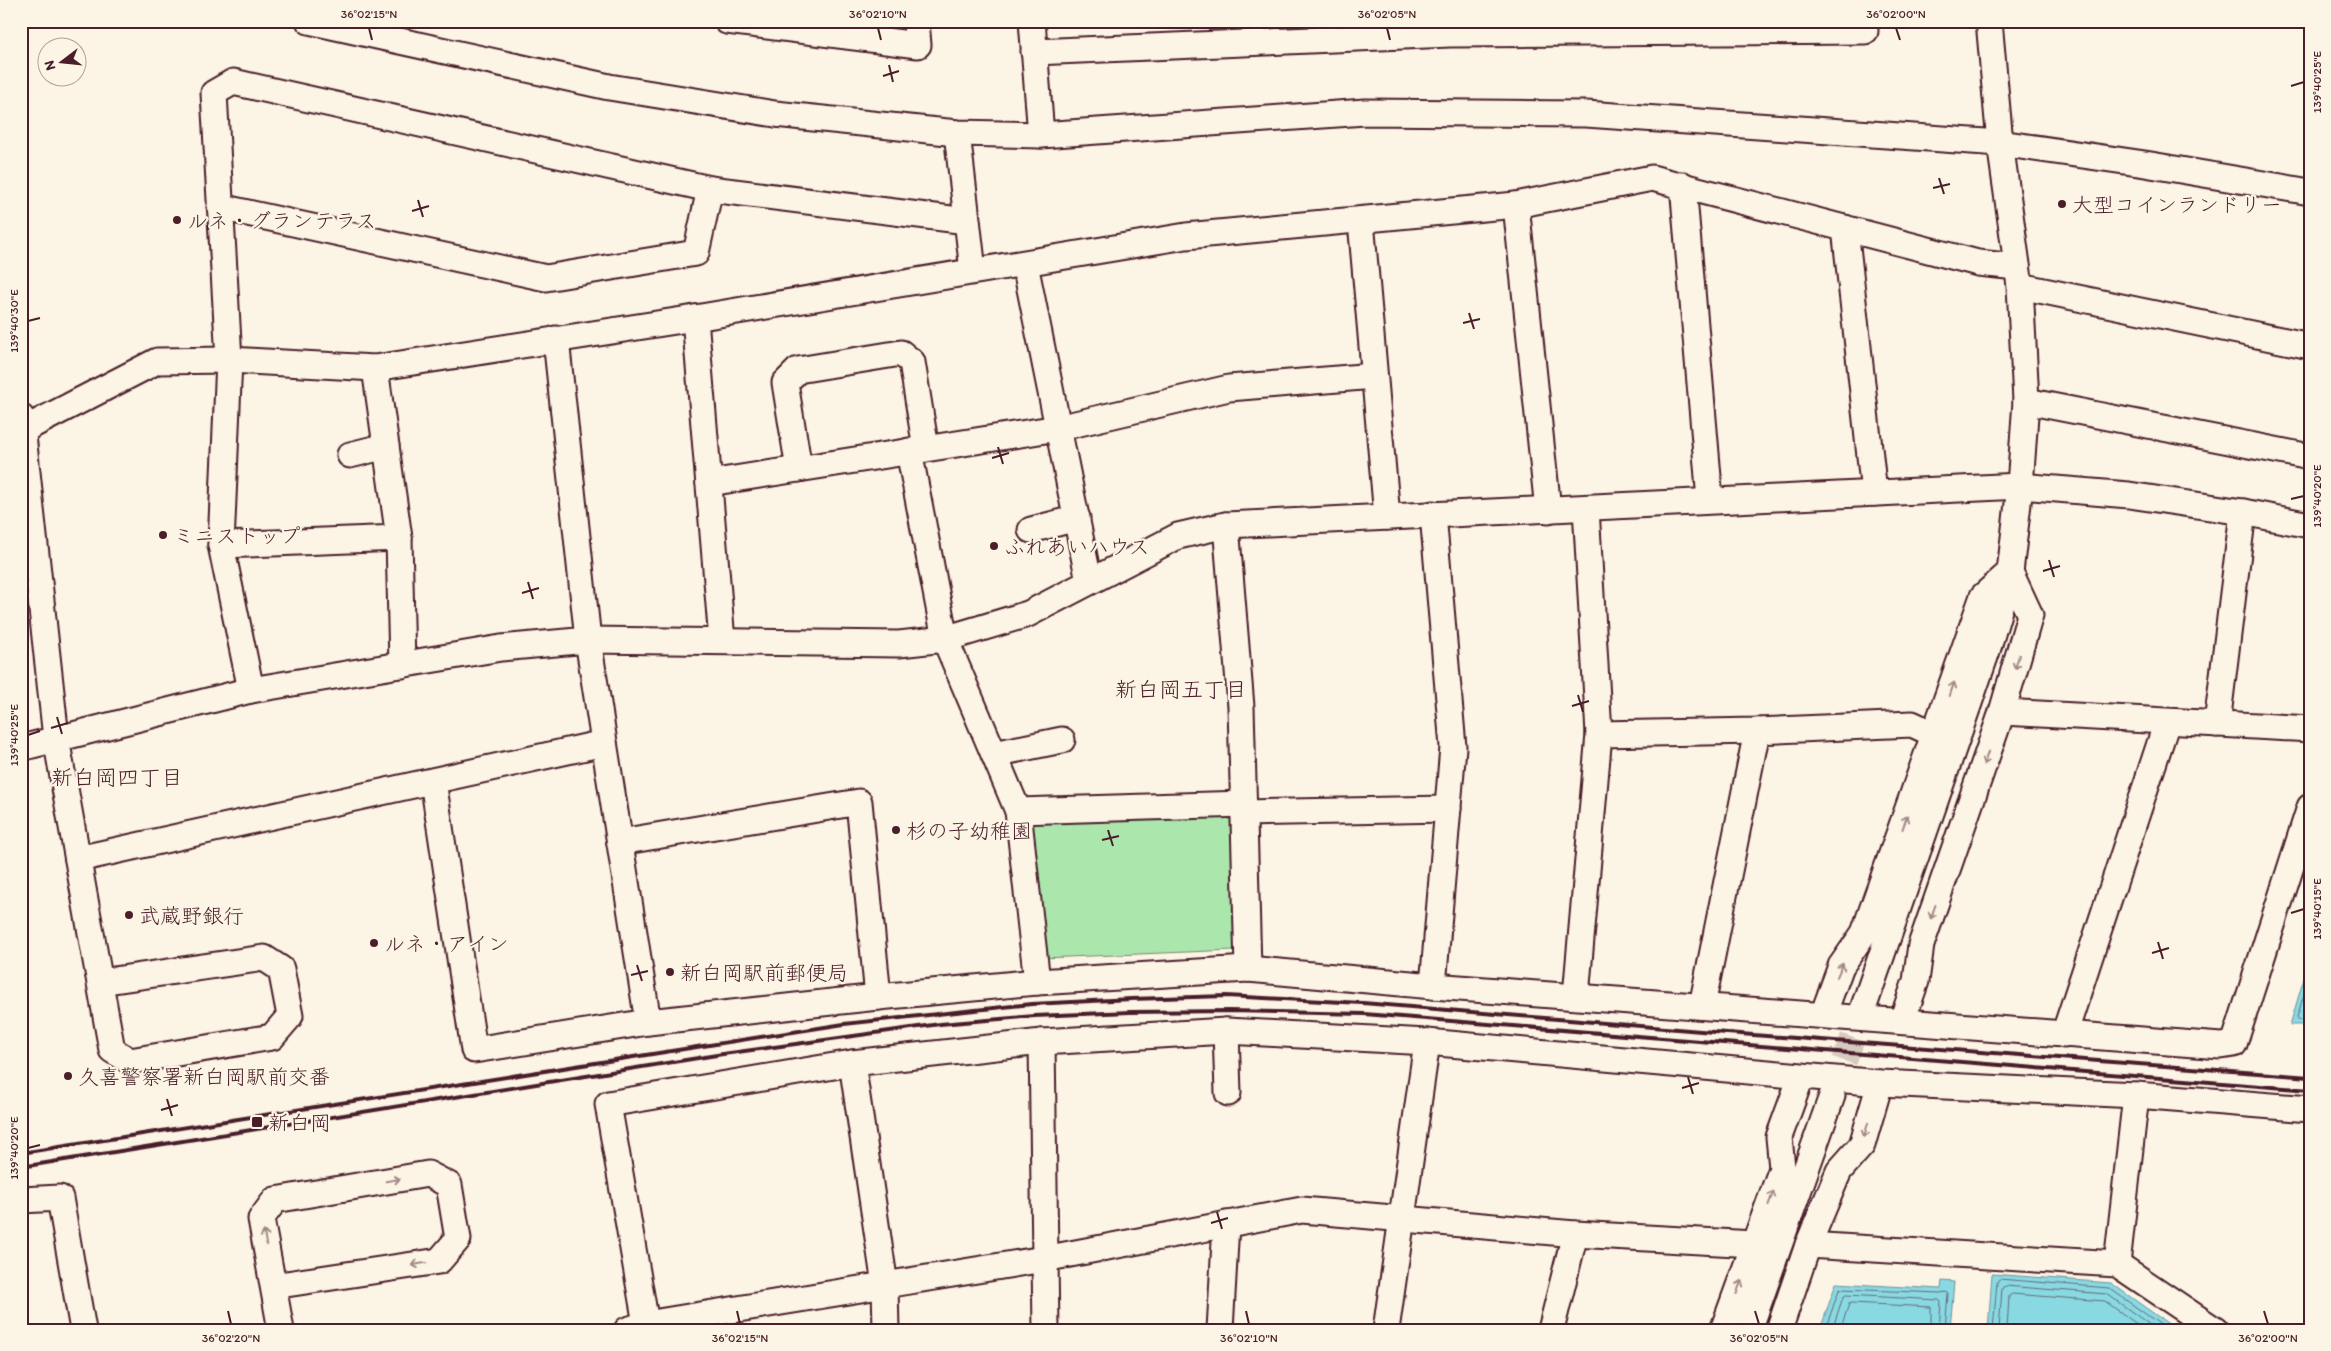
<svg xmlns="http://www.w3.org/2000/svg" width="2331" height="1351" font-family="Itim,'Klee One',sans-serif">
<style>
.green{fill:#abe7ad;stroke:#7a836c}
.water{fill:#89d9e3;stroke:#708f99}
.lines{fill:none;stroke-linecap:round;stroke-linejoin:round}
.shore{stroke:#636975;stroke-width:1}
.minor-tunnel{stroke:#d8cac0;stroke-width:25;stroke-dasharray:25 12;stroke-linecap:butt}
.minor-casing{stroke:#4a1f2b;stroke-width:29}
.minor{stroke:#fcf5e5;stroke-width:25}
.rail{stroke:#4a1f2b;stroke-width:4}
.oneway{stroke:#a38a88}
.ticks{fill:none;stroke:#4a1f2b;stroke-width:2}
.poi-dot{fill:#4a1f2b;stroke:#fcf5e5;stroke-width:2}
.labels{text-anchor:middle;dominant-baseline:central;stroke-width:4.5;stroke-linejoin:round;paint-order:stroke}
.poi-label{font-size:21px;fill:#4a1f2b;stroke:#fcf5e5;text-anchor:start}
.neighbourhood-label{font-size:22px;fill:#4a1f2b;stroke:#fcf5e5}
.neatline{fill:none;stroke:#4a1f2b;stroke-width:2}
.ticks-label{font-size:12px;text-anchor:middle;fill:#4a1f2b}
</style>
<rect width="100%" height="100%" fill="#fcf5e5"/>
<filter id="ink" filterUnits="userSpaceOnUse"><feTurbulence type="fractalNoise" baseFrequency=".02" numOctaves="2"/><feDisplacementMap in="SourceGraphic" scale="10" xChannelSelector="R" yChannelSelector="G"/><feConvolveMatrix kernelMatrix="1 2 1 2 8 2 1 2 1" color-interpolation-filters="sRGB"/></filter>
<g filter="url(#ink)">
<path class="green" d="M 1234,812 L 1234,950 L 1043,958 L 1031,820 Z"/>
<g class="water">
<path d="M 2310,958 L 2310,1025 L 2290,1025 Z"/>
<path d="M 1992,1274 L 2111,1283 L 2177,1330 L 1988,1330 Z"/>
<path d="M 1942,1281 L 1954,1282 L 1950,1330 L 1820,1330 L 1836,1283 L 1941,1289 Z"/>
</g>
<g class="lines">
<g class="shore">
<path d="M 2310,975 L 2297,1017 L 2299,1020 L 2310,1020"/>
<path d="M 1825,1330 L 1839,1290 L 1842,1289 L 1940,1293 L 1946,1292 L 1948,1294 L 1945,1330"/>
<path d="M 1832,1330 L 1843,1297 L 1846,1295 L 1939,1300 L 1941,1302 L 1939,1330"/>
<path d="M 1840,1330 L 1849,1304 L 1851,1303 L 1931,1307 L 1931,1330"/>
<path d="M 1993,1330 L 1997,1282 L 1999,1279 L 2109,1288 L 2168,1330"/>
<path d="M 1999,1330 L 2002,1288 L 2005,1286 L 2107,1294 L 2157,1330"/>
<path d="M 2007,1330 L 2009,1296 L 2012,1294 L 2105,1301 L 2145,1330"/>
</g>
<path class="minor-tunnel" d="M 1832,1096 L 1863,1009"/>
<defs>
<g id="minor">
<path d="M 309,21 L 609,87 L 775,114 L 957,133 L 1041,135 L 1365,112 L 1586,114 L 2000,143 L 2145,164 L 2310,192"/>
<path d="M 727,21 L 918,45 L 916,21"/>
<path d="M 1032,21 L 1041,135"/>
<path d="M 1034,52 L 1450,34 L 1865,31 L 1864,21"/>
<path d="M 957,133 L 973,271"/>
<path d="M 1683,185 L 1710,500"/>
<path d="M 1516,205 L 1548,510"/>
<path d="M 220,207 L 546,278 L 696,253 L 710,189 L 967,221"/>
<path d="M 1361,221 L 1387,517"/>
<path d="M 1845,228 L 1874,493"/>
<path d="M 1025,264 L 1089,581"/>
<path d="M 2020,286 L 2310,346"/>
<path d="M 695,318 L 722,641"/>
<path d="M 556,339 L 588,640 L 648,1022"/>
<path d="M 375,368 L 399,538 L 402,665"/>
<path d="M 2026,401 L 2310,457"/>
<path d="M 21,417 L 56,738 L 112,1050 L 130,1061 L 272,1037 L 290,1016 L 281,969 L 264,958 L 100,982"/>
<path d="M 21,431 L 157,361 L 229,360 L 375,368 L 695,318 L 1186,236 L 1516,205 L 1652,178 L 1978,263 L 2017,267"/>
<path d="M 909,451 L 945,639 L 1018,811 L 1037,982"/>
<path d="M 350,455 L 386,446"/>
<path d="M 799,469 L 785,383 L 798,370 L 901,353 L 912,362 L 926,449"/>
<path d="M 709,483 L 1058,428 L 1229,388 L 1374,376"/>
<path d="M 1226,525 L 1241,707 L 1248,969"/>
<path d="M 1031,530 L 1077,518"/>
<path d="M 221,545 L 399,538"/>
<path d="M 251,690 L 221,545 L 229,360 L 214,93 L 233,82 L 710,189"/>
<path d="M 2002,712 L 2310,729"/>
<path d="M 2217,724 L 2243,512"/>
<path d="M 1599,734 L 1757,731 L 1912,724 L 1936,735"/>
<path d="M 21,748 L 251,690 L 501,648 L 588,640 L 899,644 L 945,639 L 1028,614 L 1178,536 L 1226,525 L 2020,486 L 2129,495 L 2243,512 L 2310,525"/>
<path d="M 994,754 L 1062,740"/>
<path d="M 433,781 L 474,1050 L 648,1022 L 878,997 L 1037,982 L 1248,969 L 1433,986 L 2221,1046 L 2234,1044 L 2310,807"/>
<path d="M 1018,811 L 1244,804"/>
<path d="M 1244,813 L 1448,809"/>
<path d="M 620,842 L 859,802 L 878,997"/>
<path d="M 78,859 L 604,743"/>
<path d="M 1433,986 L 1453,747 L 1433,514"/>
<path d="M 1576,996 L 1599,734 L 1586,508"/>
<path d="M 1702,1006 L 1757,731"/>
<path d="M 1863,1009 L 1987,651 L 2010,572 L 2020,486 L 2026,401 L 2020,286 L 2000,143 L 1989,21"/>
<path d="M 1823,1015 L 1841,966 L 1864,933 L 1983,596 L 2010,572"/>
<path d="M 1902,1021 L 1916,981 L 1921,945 L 2002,712 L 2030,615 L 2010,572"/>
<path d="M 1226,1031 L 1228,1093"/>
<path d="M 2064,1035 L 2167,722"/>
<path d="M 1042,1042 L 1046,1330"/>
<path d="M 852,1063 L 885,1285 L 886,1330"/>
<path d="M 21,1200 L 60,1198 L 83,1330"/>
<path d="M 1808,1245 L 2117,1264 L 2215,1330"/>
<path d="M 2117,1264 L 2136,1095"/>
<path d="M 273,1286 L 439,1261 L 458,1239 L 449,1185 L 428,1174 L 275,1200 L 261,1219 L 281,1330"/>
<path d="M 646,1324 L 608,1104 L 852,1063 L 1042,1042 L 1226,1031 L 1427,1042 L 1880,1083 L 2136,1095 L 2310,1109"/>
<path d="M 627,1330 L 646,1324 L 1044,1259 L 1302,1210 L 1575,1234 L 1754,1244"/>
<path d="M 1220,1330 L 1226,1224"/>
<path d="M 1386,1330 L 1427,1042"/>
<path d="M 1551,1330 L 1575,1234"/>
<path d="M 1723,1330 L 1782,1168 L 1779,1137 L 1801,1077"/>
<path d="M 1749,1330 L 1832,1096"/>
<path d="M 1779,1330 L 1808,1245 L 1839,1171 L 1862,1145 L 1880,1083"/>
</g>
</defs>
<use href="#minor" class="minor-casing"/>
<use href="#minor" class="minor"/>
<g class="rail">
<path d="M 21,1153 L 844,1024 L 1032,1004 L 1131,999 L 1226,996 L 1363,1003 L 1701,1031 L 2310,1077"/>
<path d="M 21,1167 L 723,1054 L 940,1024 L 1035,1016 L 1130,1012 L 1229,1011 L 1364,1014 L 2310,1090"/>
</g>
</g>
<defs><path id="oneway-shaft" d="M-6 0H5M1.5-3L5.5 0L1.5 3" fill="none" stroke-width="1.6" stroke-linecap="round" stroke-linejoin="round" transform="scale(1.25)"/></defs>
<g class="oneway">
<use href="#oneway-shaft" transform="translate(2017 662) rotate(106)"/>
<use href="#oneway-shaft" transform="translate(1952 689) rotate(-71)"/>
<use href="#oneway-shaft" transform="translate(1986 758) rotate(109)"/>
<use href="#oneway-shaft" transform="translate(1905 822) rotate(-70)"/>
<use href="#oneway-shaft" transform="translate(1933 912) rotate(109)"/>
<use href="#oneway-shaft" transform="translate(1840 970) rotate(-66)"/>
<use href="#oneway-shaft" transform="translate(1866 1130) rotate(106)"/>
<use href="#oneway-shaft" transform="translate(393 1180) rotate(-10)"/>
<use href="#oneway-shaft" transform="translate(1771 1198) rotate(-70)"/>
<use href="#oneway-shaft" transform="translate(265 1238) rotate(-100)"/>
<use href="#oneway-shaft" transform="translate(419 1264) rotate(171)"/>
<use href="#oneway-shaft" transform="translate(1739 1287) rotate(-70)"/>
</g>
</g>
<path class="ticks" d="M 369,28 L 372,40M 878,28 L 881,40M 1387,28 L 1390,40M 1896,28 L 1900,40M 889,65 L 893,82M 883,76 L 899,71M 2291,86 L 2304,82M 1939,178 L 1944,194M 1933,188 L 1950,184M 418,200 L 423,217M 412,211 L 429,206M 1469,313 L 1474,329M 28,321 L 40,318M 1463,323 L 1480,319M 998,447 L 1003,464M 992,458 L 1009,453M 2291,499 L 2304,496M 2049,560 L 2054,577M 2043,571 L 2060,566M 528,582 L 533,599M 522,593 L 539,588M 1578,695 L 1583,712M 1572,706 L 1589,701M 57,717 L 62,734M 51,728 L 68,723M 28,735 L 40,731M 1108,830 L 1113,846M 1102,840 L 1119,836M 2291,913 L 2304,909M 2158,942 L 2163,959M 2152,953 L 2169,948M 637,965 L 642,981M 631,975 L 648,971M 1688,1077 L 1693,1094M 1682,1088 L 1699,1083M 167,1099 L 172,1116M 161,1110 L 178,1105M 28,1148 L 40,1145M 1217,1212 L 1222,1229M 1211,1223 L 1228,1218M 228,1311 L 231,1324M 737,1311 L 740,1324M 1246,1311 L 1249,1324M 1755,1311 L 1759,1324M 2264,1311 L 2268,1324"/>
<g class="poi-dot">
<circle cx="2062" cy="204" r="5"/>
<circle cx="177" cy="220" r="5"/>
<circle cx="163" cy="535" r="5"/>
<circle cx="994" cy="546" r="5"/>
<circle cx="896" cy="830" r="5"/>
<circle cx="129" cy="915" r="5"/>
<circle cx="374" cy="943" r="5"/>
<circle cx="670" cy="972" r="5"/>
<circle cx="68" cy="1076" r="5"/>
<rect x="251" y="1116" width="12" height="12" rx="2.5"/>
</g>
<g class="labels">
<g class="poi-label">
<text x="2072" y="204">大型コインランドリー</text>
<text x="187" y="220">ルネ・グランテラス</text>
<text x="173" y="535">ミニストップ</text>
<text x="1004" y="546">ふれあいハウス</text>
<text x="906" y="830">杉の子幼稚園</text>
<text x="139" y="915">武蔵野銀行</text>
<text x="384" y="943">ルネ・アイン</text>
<text x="680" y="972">新白岡駅前郵便局</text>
<text x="78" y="1076">久喜警察署新白岡駅前交番</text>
<text x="268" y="1122">新白岡</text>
</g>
<g class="neighbourhood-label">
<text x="1181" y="689">新白岡五丁目</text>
<text x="117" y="777">新白岡四丁目</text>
</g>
</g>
<rect width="2331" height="1351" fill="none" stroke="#fcf5e5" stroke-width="55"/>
<g transform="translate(62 62) rotate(254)"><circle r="24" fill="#fcf5e5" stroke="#b59f9b"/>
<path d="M0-4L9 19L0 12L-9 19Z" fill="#4a1f2b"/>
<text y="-8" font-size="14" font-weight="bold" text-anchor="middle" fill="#4a1f2b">N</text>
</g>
<rect x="28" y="28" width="2276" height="1296" class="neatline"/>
<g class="ticks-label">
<text x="369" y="18">36°02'15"N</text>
<text x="878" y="18">36°02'10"N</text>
<text x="1387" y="18">36°02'05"N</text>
<text x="1896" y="18">36°02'00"N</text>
<text transform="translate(2317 82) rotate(-90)" y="4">139°40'25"E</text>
<text transform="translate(14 321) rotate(-90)" y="4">139°40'30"E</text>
<text transform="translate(2317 496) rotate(-90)" y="4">139°40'20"E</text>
<text transform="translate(14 735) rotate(-90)" y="4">139°40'25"E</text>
<text transform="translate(2317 909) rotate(-90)" y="4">139°40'15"E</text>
<text transform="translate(14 1148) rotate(-90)" y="4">139°40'20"E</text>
<text x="231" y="1342">36°02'20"N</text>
<text x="740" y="1342">36°02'15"N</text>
<text x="1249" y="1342">36°02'10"N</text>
<text x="1759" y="1342">36°02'05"N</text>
<text x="2268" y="1342">36°02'00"N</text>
</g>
</svg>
